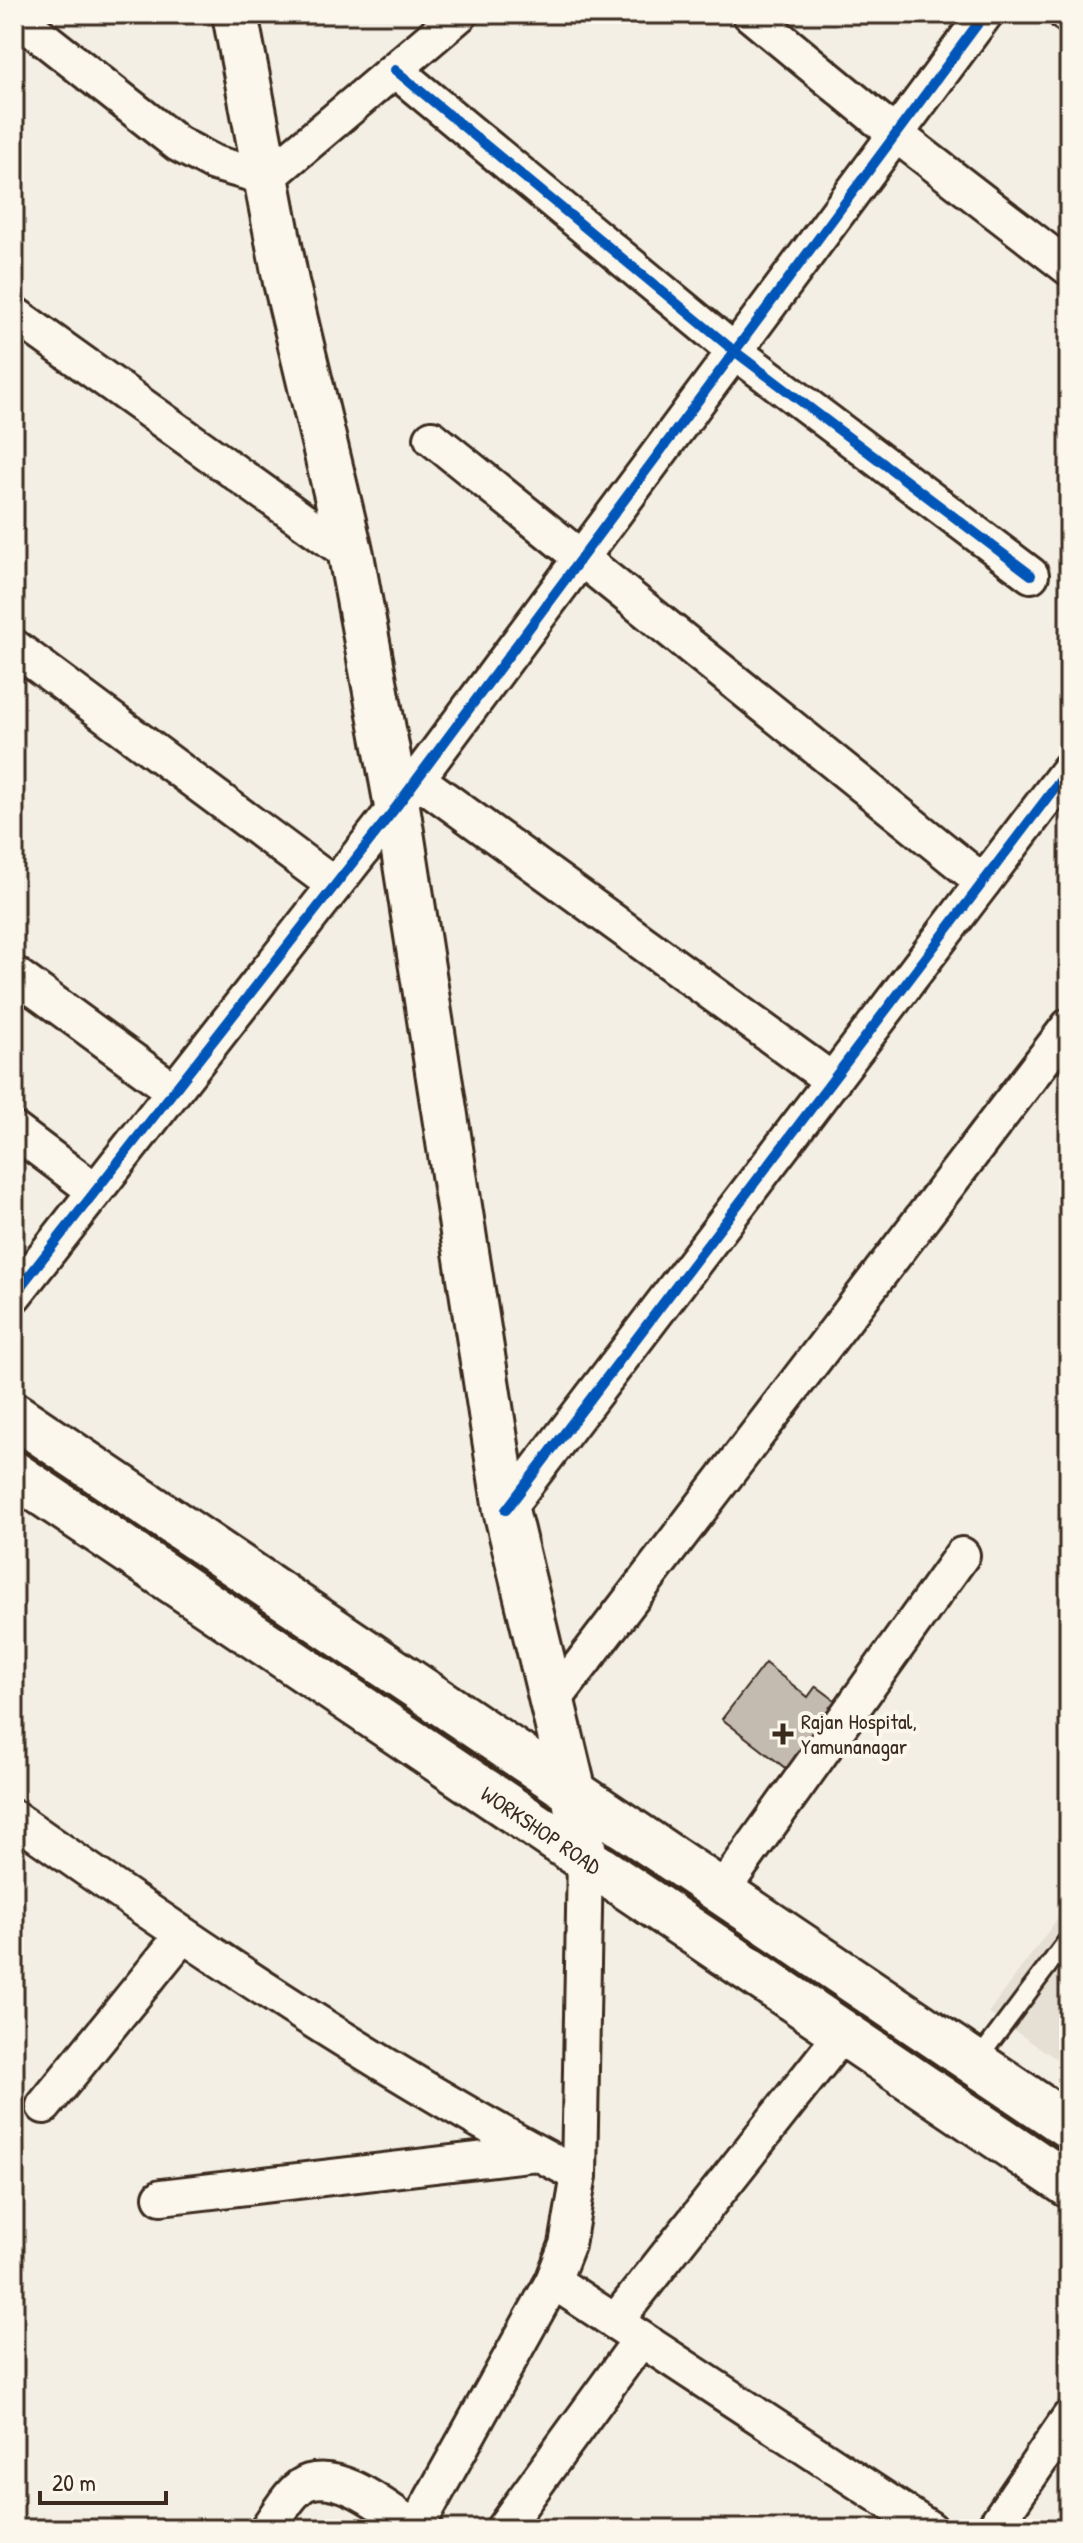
<svg xmlns="http://www.w3.org/2000/svg" width="1083" height="2543" font-family="'Patrick Hand',sans-serif">
<style>
.built{fill:#e5dfd4}
.building{fill:#c3bbb0;stroke:#3b2a1e;stroke-width:2}
.lines{fill:none;stroke-linecap:round;stroke-linejoin:round}
.lane-casing{stroke:#3b2a1e;stroke-width:22}
.street-casing{stroke:#3b2a1e;stroke-width:40}
.secondary-casing{stroke:#3b2a1e;stroke-width:50}
.lane{stroke:#fbf7ec;stroke-width:16}
.street{stroke:#fbf7ec;stroke-width:34}
.secondary{stroke:#fbf7ec;stroke-width:44}
.cycleway-casing{stroke:#fbf7ec;stroke-width:15}
.cycleway{stroke:#0057b8;stroke-width:10}
.poi-dot{fill:#3b2a1e;stroke:#fbf7ec;stroke-width:3}
.labels{text-anchor:middle;dominant-baseline:central;stroke-width:8;stroke-linejoin:round;paint-order:stroke}
.poi-label{font-size:22px;fill:#3b2a1e;stroke:#fbf7ec;text-anchor:start}
.street-label{font-size:22px;fill:#3b2a1e;stroke:#fbf7ec}
</style>
<rect width="100%" height="100%" fill="#f3efe4"/>
<filter id="ink" filterUnits="userSpaceOnUse"><feTurbulence type="fractalNoise" baseFrequency=".0125" numOctaves="2"/><feDisplacementMap in="SourceGraphic" scale="16" xChannelSelector="R" yChannelSelector="G"/><feConvolveMatrix kernelMatrix="1 2 1 2 8 2 1 2 1" color-interpolation-filters="sRGB"/></filter>
<g filter="url(#ink)">
<path class="built" d="M 1069,1903 L 1069,2067 L 988,2013 Z"/>
<path class="building" d="M 765,1663 L 808,1697 L 816,1686 L 840,1704 L 789,1771 L 722,1719 Z"/>
<g class="lines">
<defs>
<path id="lane" d="M 976,2062 L 1069,1938"/>
<g id="street">
<path d="M 750,14 L 894,133 L 1069,268"/>
<path d="M 1066,14 L 1069,16"/>
<path d="M 14,15 L 178,144 L 214,163 L 267,178 L 460,14"/>
<path d="M 395,70 L 733,350 L 1031,575"/>
<path d="M 14,314 L 351,555"/>
<path d="M 432,438 L 983,882"/>
<path d="M 14,647 L 334,885"/>
<path d="M 417,779 L 833,1081"/>
<path d="M 14,974 L 173,1090"/>
<path d="M 14,1130 L 95,1191"/>
<path d="M 14,1295 L 397,806 L 985,14"/>
<path d="M 506,1510 L 1069,769"/>
<path d="M 551,1704 L 1069,1026"/>
<path d="M 14,1818 C 196,1946 382,2072 579,2175"/>
<path d="M 721,1892 L 962,1555"/>
<path d="M 44,2106 L 182,1936"/>
<path d="M 161,2197 L 537,2153"/>
<path d="M 553,2281 L 930,2529"/>
<path d="M 615,2322 L 843,2033"/>
<path d="M 416,2528 L 553,2281 L 567,2245 L 579,2175 L 585,1859"/>
<path d="M 267,2529 C 278,2515 292,2487 309,2482 C 345,2472 388,2511 417,2529"/>
<path d="M 503,2529 L 641,2339"/>
<path d="M 993,2529 L 1069,2418"/>
</g>
<g id="secondary">
<path d="M 235,14 L 286,282 L 351,555 L 397,806 L 506,1510 L 574,1793 L 585,1859"/>
<path d="M 14,1415 L 1069,2126"/>
<path d="M 14,1474 L 1069,2185"/>
</g>
</defs>
<use href="#lane" class="lane-casing"/>
<use href="#street" class="street-casing"/>
<use href="#secondary" class="secondary-casing"/>
<use href="#lane" class="lane"/>
<use href="#street" class="street"/>
<use href="#secondary" class="secondary"/>
<defs>
<g id="cycleway">
<path d="M 395,70 L 733,350 L 1031,575"/>
<path d="M 14,1295 L 397,806 L 985,14"/>
<path d="M 506,1510 L 1069,769"/>
</g>
</defs>
<use href="#cycleway" class="cycleway-casing"/>
<use href="#cycleway" class="cycleway"/>
</g>
</g>
<path class="poi-dot" d="M779 1722h8v8h8v8h-8v8h-8v-8h-8v-8h8z"/>
<g class="labels">
<g class="poi-label">
<text x="801" y="1721">Rajan Hospital,<tspan x="801" dy="25">Yamunanagar</tspan></text>
</g>
<g class="street-label">
<text transform="translate(541 1830) rotate(34)">WORKSHOP ROAD</text>
</g>
</g>
<rect width="1083" height="2543" fill="none" stroke="#fbf7ec" stroke-width="48"/>
<rect x="24" y="24" width="1035" height="2495" fill="none" stroke="#3b2a1e" stroke-width="3" filter="url(#ink)"/>
<path d="M40 2491v12h126v-12" fill="none" stroke="#3b2a1e" stroke-width="4"/>
<text x="52" y="2491" font-size="24" fill="#3b2a1e" stroke="#fbf7ec" stroke-width="6" paint-order="stroke">20 m</text>
</svg>
